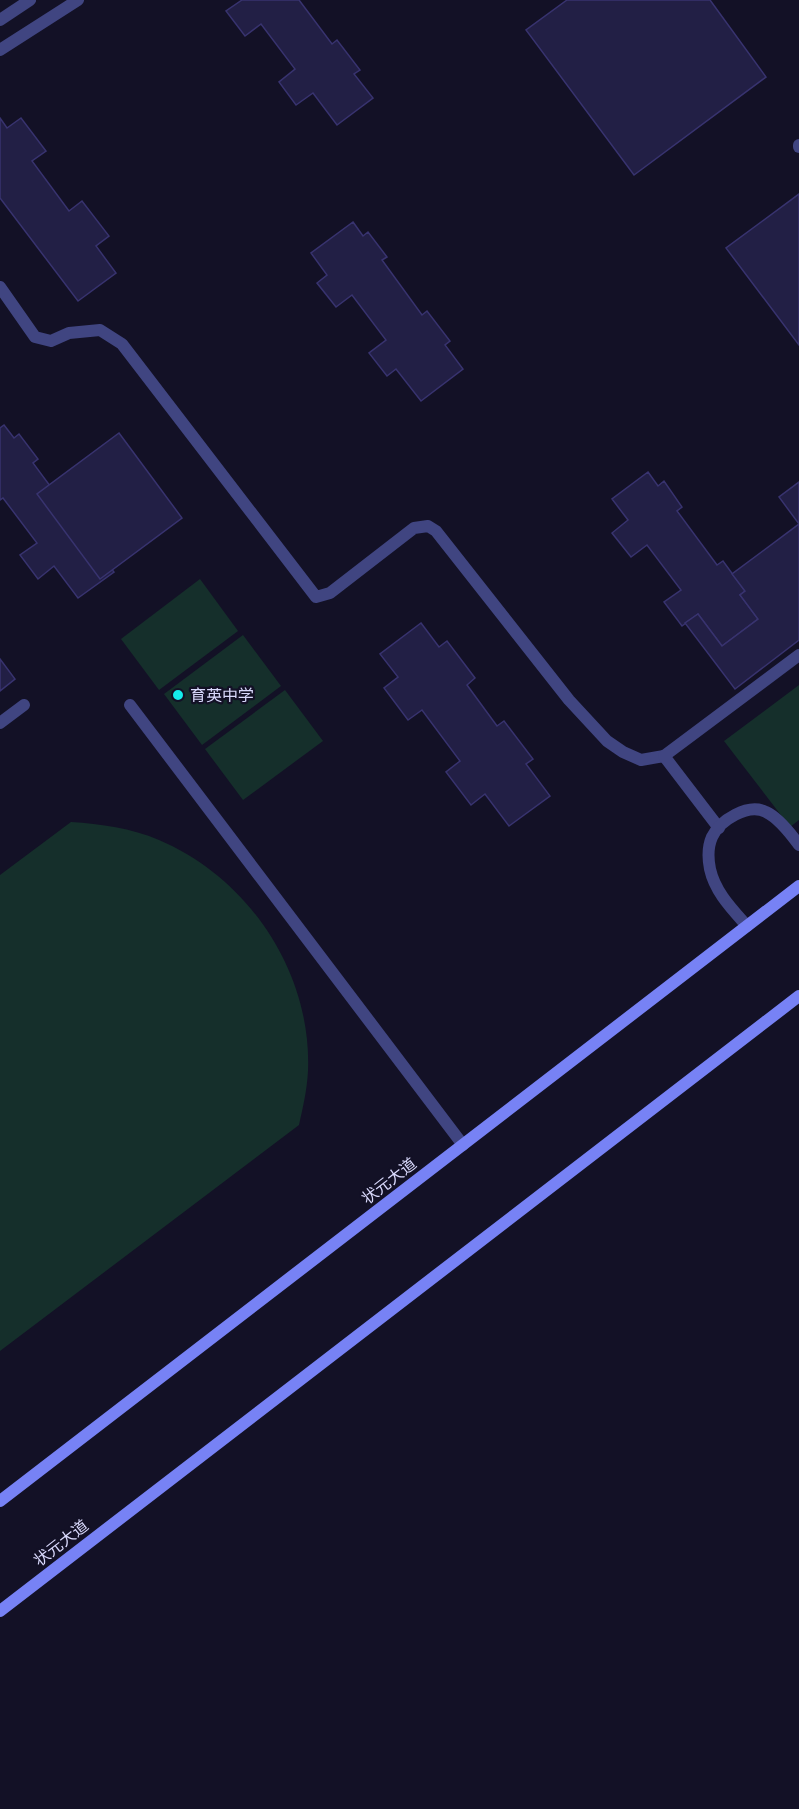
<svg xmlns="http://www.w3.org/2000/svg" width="799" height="1809" font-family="Roboto,'Noto Sans SC',sans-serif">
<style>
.green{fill:#152f2b}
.building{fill:#221f45;stroke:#38336f;stroke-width:1.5}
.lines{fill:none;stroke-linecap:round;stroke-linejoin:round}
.lane{stroke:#404581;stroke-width:12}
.street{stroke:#404581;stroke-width:12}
.secondary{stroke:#7782f5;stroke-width:12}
.poi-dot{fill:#14edeb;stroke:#131126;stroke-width:2}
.labels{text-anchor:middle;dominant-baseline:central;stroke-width:4.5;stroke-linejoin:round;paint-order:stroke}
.poi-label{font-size:16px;fill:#d9d9fc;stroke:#131126;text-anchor:start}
.street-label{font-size:16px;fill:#d9d9fc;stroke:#131126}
</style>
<rect width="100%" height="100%" fill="#131126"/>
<g class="green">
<path d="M 200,579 L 238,631 L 159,690 L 121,639 Z"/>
<path d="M 243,635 L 281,686 L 202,745 L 164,694 Z"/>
<path d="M 799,685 L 799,820 L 790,827 L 724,741 Z"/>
<path d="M 285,690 L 323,741 L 243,800 L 205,749 Z"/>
<path d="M 71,822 C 101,824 131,828 159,840 C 249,878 312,973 308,1071 C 307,1090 303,1107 299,1125 L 0,1351 L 0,875 Z"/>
</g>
<g class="building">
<path d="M 242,0 L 299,0 L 332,44 L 337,40 L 360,70 L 354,74 L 373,98 L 337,125 L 313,93 L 296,105 L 279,82 L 295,69 L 261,24 L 245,36 L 226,11 Z"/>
<path d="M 567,0 L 710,0 L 766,77 L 634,175 L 526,30 Z"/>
<path d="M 0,118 L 7,128 L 21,118 L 46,151 L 32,161 L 69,211 L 82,201 L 109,236 L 96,246 L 116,273 L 78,301 L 0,198 Z"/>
<path d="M 799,194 L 799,345 L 726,248 Z"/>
<path d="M 353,222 L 363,236 L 368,232 L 387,257 L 382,260 L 422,315 L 427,311 L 450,341 L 445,345 L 463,369 L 421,401 L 396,369 L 387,376 L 369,353 L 386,340 L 352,295 L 336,307 L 317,283 L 327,275 L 311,253 Z"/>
<path d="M 4,425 L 14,438 L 19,434 L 38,459 L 33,463 L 73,517 L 79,513 L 101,544 L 96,548 L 114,572 L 78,598 L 54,566 L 38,579 L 20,555 L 37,543 L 3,498 L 0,500 L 0,428 Z"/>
<path d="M 119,433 L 182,518 L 100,579 L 37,494 Z"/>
<path d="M 648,472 L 658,486 L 664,481 L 682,507 L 677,511 L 717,565 L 723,561 L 745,591 L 740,595 L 758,619 L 722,646 L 698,614 L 682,626 L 664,602 L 681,590 L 647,545 L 631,557 L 612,533 L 628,520 L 612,499 Z"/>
<path d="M 799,482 L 799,524 L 779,497 Z"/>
<path d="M 799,524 L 799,640 L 735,689 L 685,623 L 698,614 L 722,646 L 758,619 L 740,595 L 745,591 L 732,574 Z"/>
<path d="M 421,623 L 439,647 L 447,641 L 475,678 L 467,685 L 497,726 L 504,721 L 533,759 L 526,764 L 550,796 L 509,826 L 485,794 L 471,805 L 446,772 L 460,761 L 422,710 L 408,720 L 384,688 L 398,677 L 380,654 Z"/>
<path d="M 0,659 L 15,679 L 0,691 Z"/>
</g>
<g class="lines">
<g class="lane">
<path d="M 0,50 L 78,0"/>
<path d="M 799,145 L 799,147"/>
<path d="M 0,287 L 35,337 L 51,341 L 69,333 L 100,330 L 122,344 L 316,597 L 330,593 L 414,528 L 428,526 L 436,531 L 569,700 L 607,741 L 623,752 L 641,760 L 664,756"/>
<path d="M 130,705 L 463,1145"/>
<path d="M 0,723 L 24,705"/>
<path d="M 719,828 L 664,756 L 799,655"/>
<path d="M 747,926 C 732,909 715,892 710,869 C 708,859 708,846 712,837 C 720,820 748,803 766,812 C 779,818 791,834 799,845"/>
</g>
<path class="street" d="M 0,20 L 30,0"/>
<g class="secondary">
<path d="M 0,1501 L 799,886"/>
<path d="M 0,1611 L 799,996"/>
</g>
</g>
<circle class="poi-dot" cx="178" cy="695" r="6"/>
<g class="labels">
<g class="poi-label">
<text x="190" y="695">育英中学</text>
</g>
<g class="street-label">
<text transform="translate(389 1181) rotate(-38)">状元大道</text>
<text transform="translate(61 1543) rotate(-38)">状元大道</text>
</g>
</g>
</svg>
